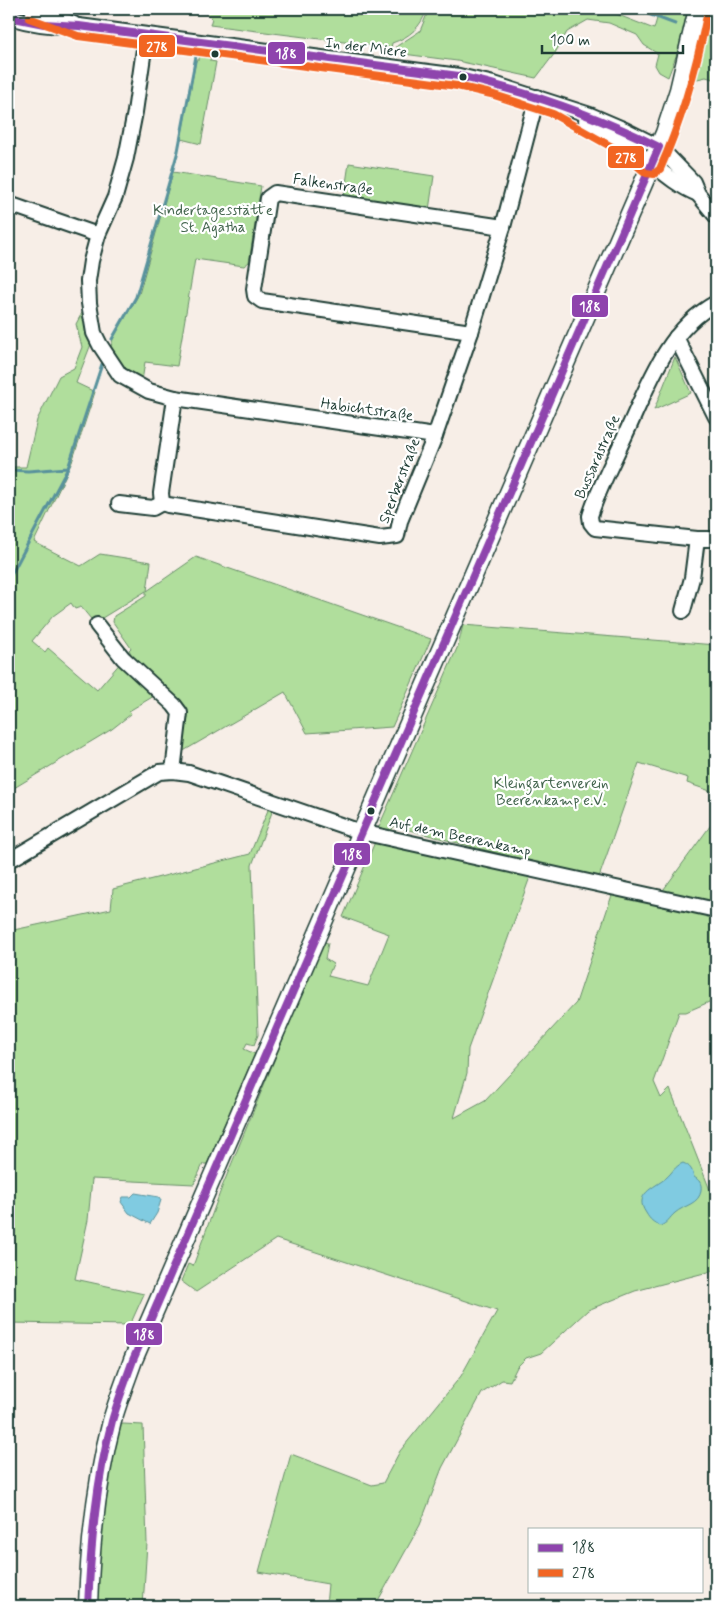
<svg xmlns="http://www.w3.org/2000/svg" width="725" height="1615" font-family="Mynerve,sans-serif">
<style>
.green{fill:#b0de9c;stroke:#688e68}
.water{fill:#80cbe1;stroke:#59929c}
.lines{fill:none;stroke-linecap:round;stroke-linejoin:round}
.stream{stroke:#59929c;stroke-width:3}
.minor-casing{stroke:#1f3d34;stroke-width:18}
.major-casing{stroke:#1f3d34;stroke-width:21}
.minor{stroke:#fff;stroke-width:14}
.major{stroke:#fff;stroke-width:18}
.bus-1-casing{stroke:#fff;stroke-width:11}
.bus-2-casing{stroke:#fff;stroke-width:11}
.bus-1{stroke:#8e44ad;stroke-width:8}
.bus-2{stroke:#f26522;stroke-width:8}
.bus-dot{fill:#1f3d34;stroke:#fff;stroke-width:2}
.labels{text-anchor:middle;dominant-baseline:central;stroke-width:4.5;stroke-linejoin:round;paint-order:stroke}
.street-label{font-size:15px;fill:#1f3d34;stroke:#fff}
.park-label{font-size:15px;fill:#43654e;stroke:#fff}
.line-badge{stroke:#fff;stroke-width:2}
.badge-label{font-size:14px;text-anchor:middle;font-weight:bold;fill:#fff}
</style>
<rect width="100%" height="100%" fill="#f7eee7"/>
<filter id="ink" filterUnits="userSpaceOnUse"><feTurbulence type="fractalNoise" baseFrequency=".02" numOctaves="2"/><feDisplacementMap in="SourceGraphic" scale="10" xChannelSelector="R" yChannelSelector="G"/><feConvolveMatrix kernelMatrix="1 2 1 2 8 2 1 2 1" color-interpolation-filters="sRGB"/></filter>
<g filter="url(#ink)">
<g class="green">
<path d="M 203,9 L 427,9 C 421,27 410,37 392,43 L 391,48 L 210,25 L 212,18 Z"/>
<path d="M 429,9 L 603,9 L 654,29 L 658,15 C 669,13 677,9 688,9 L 678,51 L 668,77 L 659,72 L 655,65 L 658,54 L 644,45 L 637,35 L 609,23 L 588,20 L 567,32 L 555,53 L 536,78 L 457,61 L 396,53 L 397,46 L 420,31 Z"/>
<path d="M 708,9 L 716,9 L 716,80 L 706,77 L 689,81 L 701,48 Z"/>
<path d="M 200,50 L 211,51 L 210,61 L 216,62 L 201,144 L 181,139 L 196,60 L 199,60 Z"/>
<path d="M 349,163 L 434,176 L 429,210 L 344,197 Z"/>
<path d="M 173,172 L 261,186 L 249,262 L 244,266 L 195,259 L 177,366 L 145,362 L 142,381 L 123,367 L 110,350 L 113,339 L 139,294 Z"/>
<path d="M 84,309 L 91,344 L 76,383 L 95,392 L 72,462 L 34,542 L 81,566 L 100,554 L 151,562 L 147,591 L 196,557 L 431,639 L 392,727 L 307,733 L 285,692 L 180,753 L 183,722 L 182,703 L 130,661 L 133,657 L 129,650 L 131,648 L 113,622 L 114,616 L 146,596 L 146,591 L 102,618 L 91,619 L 81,607 L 75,609 L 71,603 L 53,616 L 32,641 L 45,652 L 48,648 L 97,690 L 122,661 L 159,693 L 129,711 L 131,714 L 112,729 L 9,791 L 9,467 L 26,467 L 37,420 L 59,376 L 74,368 L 82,347 L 76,324 Z"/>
<path d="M 675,357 L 691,393 L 654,410 Z"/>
<path d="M 463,625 L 716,645 L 716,793 L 687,783 L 688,778 L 639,763 L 598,880 L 394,826 L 389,835 L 377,831 L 458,646 Z"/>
<path d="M 274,807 L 252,865 L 258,1035 L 254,1045 L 247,1043 L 244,1049 L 255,1054 L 207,1164 L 203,1164 L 194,1184 L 92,1179 L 88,1220 L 75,1279 L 144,1294 L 130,1325 L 9,1323 L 9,931 L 111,909 L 113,889 L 250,854 L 268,810 Z"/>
<path d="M 716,818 L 716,905 L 661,893 Z"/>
<path d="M 375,842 L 530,877 L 468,1049 L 467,1073 L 454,1118 L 485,1101 L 576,1003 L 612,895 L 716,917 L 716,999 L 686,1012 L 679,1012 L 654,1082 L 661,1098 L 670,1089 L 712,1195 L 716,1196 L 716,1270 L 635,1291 L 588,1310 L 541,1353 L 526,1358 L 517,1367 L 510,1381 L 502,1380 L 482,1393 L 442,1468 L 420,1525 L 375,1606 L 326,1606 L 328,1584 L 259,1572 L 291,1454 L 372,1485 L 383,1483 L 400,1451 L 461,1376 L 497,1311 L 276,1239 L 196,1292 L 181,1281 L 188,1264 L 193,1266 L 222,1187 L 323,942 L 328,943 L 325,959 L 333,964 L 328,976 L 368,986 L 389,934 L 343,917 Z"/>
<path d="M 123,1424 L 143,1425 L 147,1543 L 143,1606 L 95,1606 L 103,1499 L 119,1425 Z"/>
</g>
<g class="water">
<path d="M 683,1163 C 690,1166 692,1169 694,1177 C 699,1180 702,1183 701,1190 C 700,1204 684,1205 675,1213 C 669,1218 668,1223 660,1226 C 653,1222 650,1220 646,1213 C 633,1194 654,1188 666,1178 C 672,1173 675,1166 683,1163 Z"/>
<path d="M 135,1193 L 159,1197 L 161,1200 L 157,1213 L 150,1224 L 129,1213 L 121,1202 L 123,1197 L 131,1197 Z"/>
</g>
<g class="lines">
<g class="stream">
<path d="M 635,9 L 675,24"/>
<path d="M 112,339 L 136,297 L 178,151 L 196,56"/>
<path d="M 9,470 L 28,471 L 68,468 L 102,364"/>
<path d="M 9,579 L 68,468"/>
</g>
<defs>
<g id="minor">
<path d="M 32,9 L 74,24"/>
<path d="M 9,17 C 32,24 55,27 79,26 L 459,76 L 494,84 L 590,115 L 625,130 L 659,147 L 693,182 L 698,194 L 716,216"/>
<path d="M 146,35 L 135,112 L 126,158 L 115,197 L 98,235 L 91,261 L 88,281 L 89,303 L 94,333 L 100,345 L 120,375 L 149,391 L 175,398 L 435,436"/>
<path d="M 586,121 C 602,130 619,138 633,149 C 654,164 673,184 698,194"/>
<path d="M 9,204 L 98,235"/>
<path d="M 716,303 C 664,331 646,392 622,442 C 611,466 598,490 590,516 L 591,523 L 595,528 L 697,539 L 716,539"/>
<path d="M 471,332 L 262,301 L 255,296 L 254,289 L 268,198 L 275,193 L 503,227"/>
<path d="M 676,337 L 716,417"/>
<path d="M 175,398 L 161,493 L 162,503 L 168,505 L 380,538 L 397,536 L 400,521 L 435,436 L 471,332 L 503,227 L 537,97"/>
<path d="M 119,504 L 153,508 L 162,503"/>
<path d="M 683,611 L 692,578 L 697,539"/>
<path d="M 97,625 L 123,658 L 174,705 L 180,713 L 173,771"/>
<path d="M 9,859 L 15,857 L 159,772 L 173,771 L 189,773 L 361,832 L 716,910"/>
</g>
<path id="major" d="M 88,1606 C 90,1544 96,1482 112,1421 C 118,1400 126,1380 133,1360 L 665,133 L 679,90 L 698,9"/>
</defs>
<use href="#minor" class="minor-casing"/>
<use href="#major" class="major-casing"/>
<use href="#minor" class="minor"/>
<use href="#major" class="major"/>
<defs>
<path id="bus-1" d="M 9,17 L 44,24 L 79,26 L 459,76 C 528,92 595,115 659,147 L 133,1360 C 126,1380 118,1400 112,1421 C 96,1481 91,1544 88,1606"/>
<path id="bus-2" d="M 29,18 L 78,36 L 457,86 L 491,94 L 553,114 L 619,151 L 646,173 L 654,174 L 660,169 C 683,118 697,65 708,11"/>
</defs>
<use href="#bus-1" class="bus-1-casing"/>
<use href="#bus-2" class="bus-2-casing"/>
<use href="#bus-1" class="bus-1"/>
<use href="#bus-2" class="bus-2"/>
</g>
</g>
<g class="bus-dot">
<circle cx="215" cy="54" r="4.5"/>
<circle cx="463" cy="77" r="4.5"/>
<circle cx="371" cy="811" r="4.5"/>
</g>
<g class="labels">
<g class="street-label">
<text transform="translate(366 48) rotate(7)">In der Miere</text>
<text transform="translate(333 185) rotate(8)">Falkenstraße</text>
<text transform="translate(367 410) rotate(8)">Habichtstraße</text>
<text transform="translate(598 457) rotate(-66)">Bussardstraße</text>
<text transform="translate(400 481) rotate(-69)">Sperberstraße</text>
<text transform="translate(460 837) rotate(12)">Auf dem Beerenkamp</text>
</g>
<g class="park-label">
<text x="213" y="211">Kindertagesstätte<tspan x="213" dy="17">St. Agatha</tspan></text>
<text x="551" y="784">Kleingartenverein<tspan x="551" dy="17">Beerenkamp e.V.</tspan></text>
</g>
</g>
<g class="line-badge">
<rect x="138" y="34" width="38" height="24" rx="5" fill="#f26522"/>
<rect x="267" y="41" width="39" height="24" rx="5" fill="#8e44ad"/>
<rect x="607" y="145" width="38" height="24" rx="5" fill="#f26522"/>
<rect x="571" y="294" width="38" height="24" rx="5" fill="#8e44ad"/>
<rect x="333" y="842" width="38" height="24" rx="5" fill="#8e44ad"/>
<rect x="125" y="1322" width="38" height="24" rx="5" fill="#8e44ad"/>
</g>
<g class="badge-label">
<text x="157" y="51">278</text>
<text x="286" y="58">188</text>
<text x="626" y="162">278</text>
<text x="590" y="311">188</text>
<text x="352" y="859">188</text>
<text x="144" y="1339">188</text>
</g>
<rect width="725" height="1615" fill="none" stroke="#fff" stroke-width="30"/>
<rect x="15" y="15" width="695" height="1585" fill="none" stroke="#1f3d34" stroke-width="2" filter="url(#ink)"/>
<rect x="528" y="1528" width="175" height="65" fill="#ffffff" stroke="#a5b1ae"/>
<rect x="538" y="1544" width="25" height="8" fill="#8e44ad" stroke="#a5b1ae"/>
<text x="572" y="1552" font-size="15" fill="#1f3d34">188</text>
<rect x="538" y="1569" width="25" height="8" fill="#f26522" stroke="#a5b1ae"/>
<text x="572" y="1578" font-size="15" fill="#1f3d34">278</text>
<path d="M542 45v8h141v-8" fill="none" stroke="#1f3d34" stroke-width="2.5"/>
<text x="550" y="45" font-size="15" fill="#1f3d34" stroke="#ffffff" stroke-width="4" paint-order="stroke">100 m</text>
</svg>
